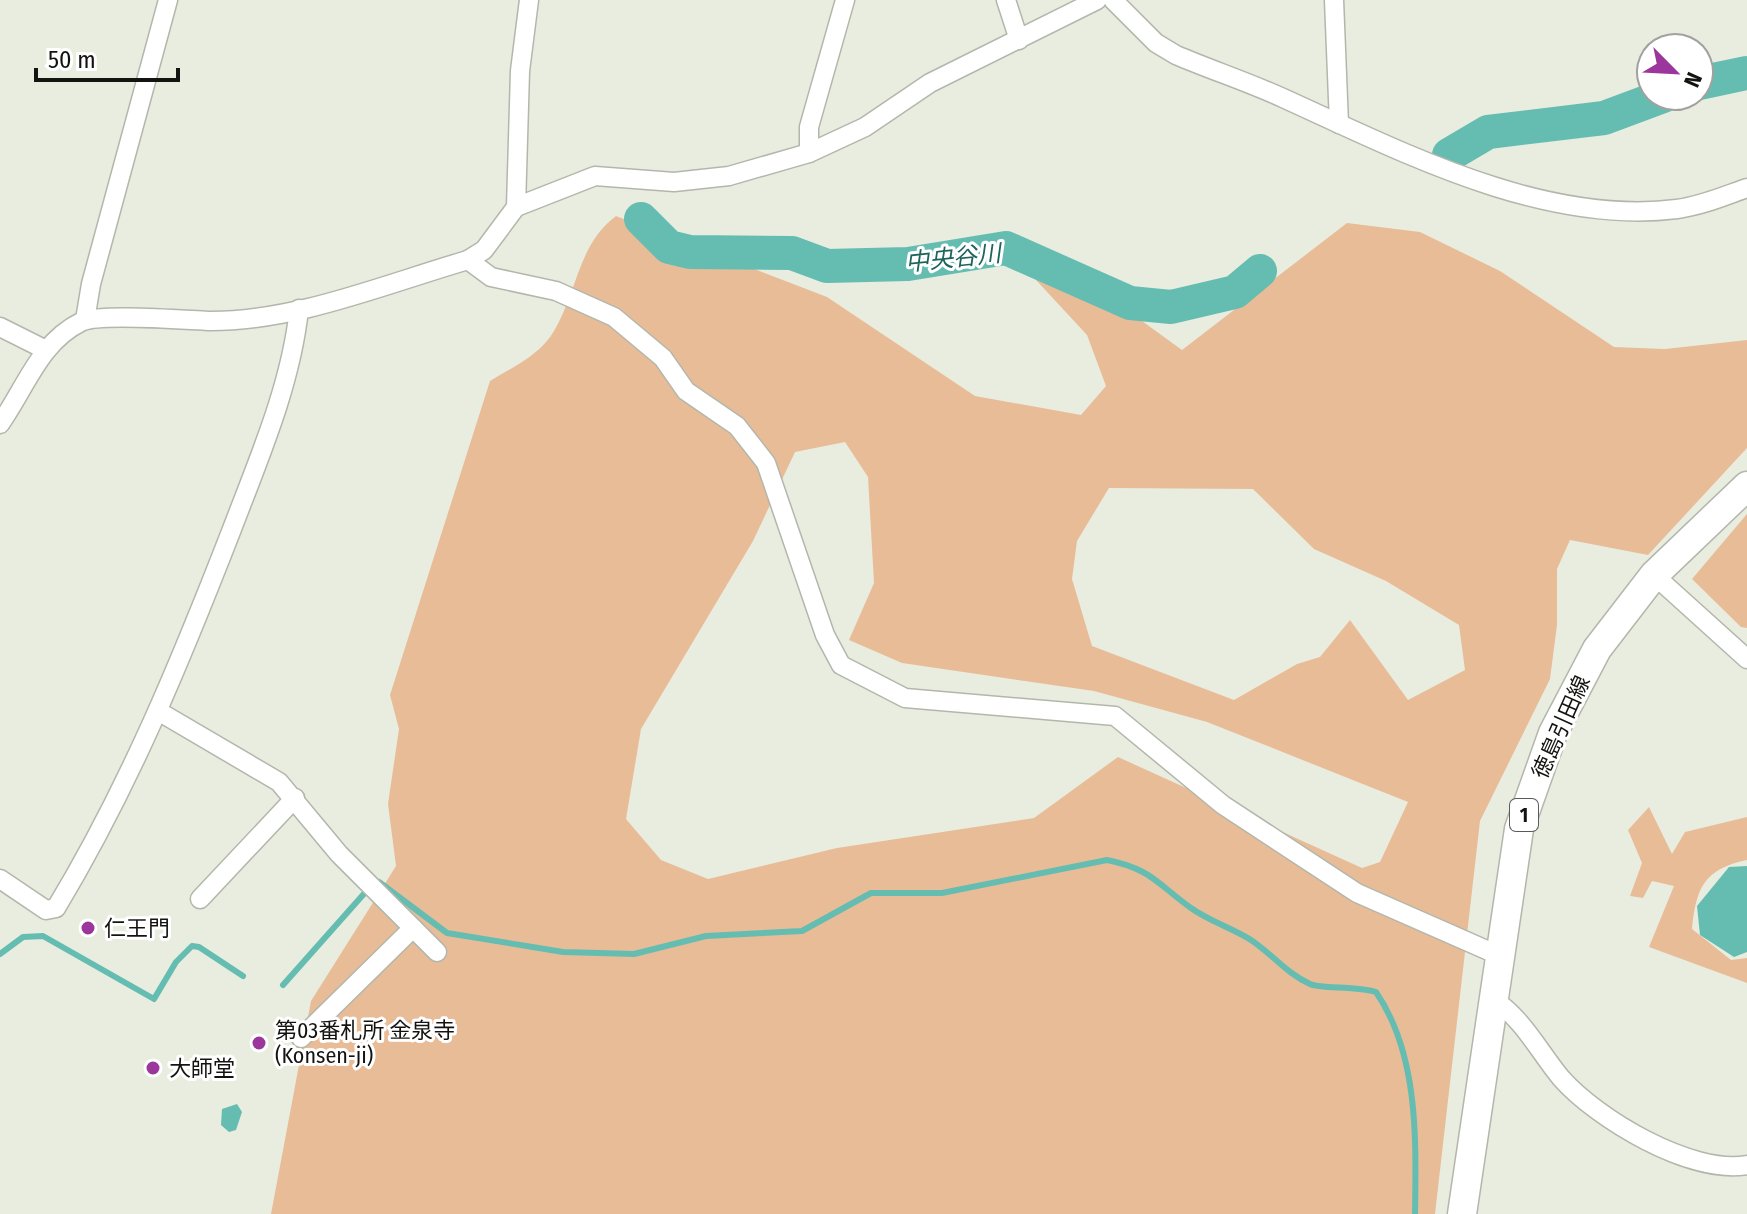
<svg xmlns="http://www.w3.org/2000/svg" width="1747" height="1214" font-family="'Fira Sans Condensed','Noto Sans JP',sans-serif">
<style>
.green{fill:#e9bc98;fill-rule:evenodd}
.water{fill:#65bdb2}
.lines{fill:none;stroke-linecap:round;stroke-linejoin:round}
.stream{stroke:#65bdb2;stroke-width:6}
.river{stroke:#65bdb2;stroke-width:34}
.minor-casing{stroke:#b3b7ab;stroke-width:21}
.primary-casing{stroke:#b3b7ab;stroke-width:31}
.minor{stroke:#fff;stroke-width:18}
.primary{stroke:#fff;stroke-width:28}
.poi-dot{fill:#9b369c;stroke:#fff;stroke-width:3}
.labels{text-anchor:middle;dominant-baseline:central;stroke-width:6;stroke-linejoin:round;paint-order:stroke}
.shield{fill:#fff;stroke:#5a5a58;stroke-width:2}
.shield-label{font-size:20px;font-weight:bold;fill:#131410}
.street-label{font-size:22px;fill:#131410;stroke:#fff}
.poi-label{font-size:22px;fill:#131410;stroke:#fff;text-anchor:start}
.water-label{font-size:24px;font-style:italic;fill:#1c645c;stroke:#fff}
</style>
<rect width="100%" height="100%" fill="#e8ede0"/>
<g class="green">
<path d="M 616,216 L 827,297 L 975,396 L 1081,415 L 1106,386 L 1087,335 L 1036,280 L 1058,260 L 1182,350 L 1347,223 L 1420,232 L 1500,271 L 1614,347 L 1665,349 L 1747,340 L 1747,448 L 1648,555 L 1570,540 L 1557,569 L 1557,625 L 1550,679 L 1480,821 L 1435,1214 L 271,1214 L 311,1001 L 396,866 L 388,804 L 399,729 L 390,695 L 490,381 C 513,367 540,355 554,331 C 577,293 578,244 616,216 ZM 845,442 L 868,477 L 874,583 L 849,640 L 902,663 L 1094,691 L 1207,722 L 1408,802 L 1380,862 L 1362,868 L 1118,757 L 1034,818 L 837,848 L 708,879 L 661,860 L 626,819 L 641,729 L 753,541 L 795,452 ZM 1109,488 L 1253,489 L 1314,549 L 1386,581 L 1459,625 L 1465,670 L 1408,700 L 1350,620 L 1320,657 L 1297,664 L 1234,700 L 1092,646 L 1072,579 L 1077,541 Z"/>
<path d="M 1747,514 L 1747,628 L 1741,627 L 1692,579 Z"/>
<path d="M 1649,807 L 1672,854 L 1685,832 L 1747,817 L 1747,860 C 1704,869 1696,888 1692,929 L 1731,960 L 1747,958 L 1747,983 L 1649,947 L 1674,886 L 1652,881 L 1643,898 L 1630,896 L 1642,863 L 1628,830 Z"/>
</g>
<g class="water">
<path d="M 1747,866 L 1747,952 L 1734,957 L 1700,935 L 1697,906 L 1729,867 Z"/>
<path d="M 237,1104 L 242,1112 L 236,1130 L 229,1132 L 221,1125 L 222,1109 Z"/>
</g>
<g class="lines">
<g class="stream">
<path d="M 379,882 L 447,933 L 563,952 L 634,954 L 706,936 L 802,931 L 871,893 L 942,893 L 1107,860 C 1152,869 1157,884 1191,908 C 1209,921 1232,928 1251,940 C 1272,954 1286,973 1310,984 C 1320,989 1356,986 1376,992 C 1419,1055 1416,1140 1415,1214"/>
<path d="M 0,954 L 23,937 L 43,936 L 154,999 L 176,962 L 192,946 L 199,947 L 243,976"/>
<path d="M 283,985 L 370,887"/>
</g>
<g class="river">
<path d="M 1699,83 L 1747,73"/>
<path d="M 1449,155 L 1488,132 L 1604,118 L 1663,96"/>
<path d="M 641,219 L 669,247 L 690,252 L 792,253 L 827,266 L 908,264 L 1006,248 L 1130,303 L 1171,307 L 1235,292 L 1260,271"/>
</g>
<defs>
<g id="minor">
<path d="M 1006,0 L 1019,40"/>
<path d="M 1113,0 L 1156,43 L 1176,55 C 1211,70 1248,82 1283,98 C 1402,152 1544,226 1677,209 C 1701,206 1724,196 1747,188"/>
<path d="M 1334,0 L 1339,124"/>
<path d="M 809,153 L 809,127 L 845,0"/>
<path d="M 516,207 L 595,176 L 674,182 L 729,176 L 809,153 L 865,127 L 930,83 L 1097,0"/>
<path d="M 468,260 L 484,250 L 516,207 L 520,71 L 529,0"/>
<path d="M 85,320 L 91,284 L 168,0"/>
<path d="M 0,327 L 44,349"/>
<path d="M 0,424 C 26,387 40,342 81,322 C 99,313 184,320 208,321 C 295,322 385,284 468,260 L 491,277 L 556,291 L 614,317 L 663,358 L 686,391 L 737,426 L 766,463 L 825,635 L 841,665 L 905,698 L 1115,716 L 1223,805 L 1357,893 L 1498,955"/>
<path d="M 1654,575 L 1747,659"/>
<path d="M 158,711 L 279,782 L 339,854 L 437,952"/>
<path d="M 0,879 L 46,910 L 56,908 C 129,787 181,660 232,529 C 259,458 291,385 299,309"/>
<path d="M 200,899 L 295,798"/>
<path d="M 1493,999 C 1524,1020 1538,1050 1561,1078 C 1597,1119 1691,1175 1747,1165"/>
<path d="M 301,1038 L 413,928"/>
</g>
<path id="primary" d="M 1462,1214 L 1519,829 L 1553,733 L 1597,649 L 1654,575 L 1747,486"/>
</defs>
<use href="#minor" class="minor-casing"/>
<use href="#primary" class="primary-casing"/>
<use href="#minor" class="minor"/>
<use href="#primary" class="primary"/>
</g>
<g class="poi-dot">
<circle cx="88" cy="928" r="8"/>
<circle cx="259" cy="1043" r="8"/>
<circle cx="153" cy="1068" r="8"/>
</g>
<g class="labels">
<rect class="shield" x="1510" y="799" width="28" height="32" rx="6"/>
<g class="shield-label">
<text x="1524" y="815">1</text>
</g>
<g class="street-label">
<text transform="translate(1561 727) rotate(-66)">徳島引田線</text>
</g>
<g class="poi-label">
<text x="104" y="928">仁王門</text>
<text x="275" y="1030">第03番札所 金泉寺<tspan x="275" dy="25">(Konsen-ji)</tspan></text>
<text x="169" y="1068">大師堂</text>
</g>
<g class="water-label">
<text transform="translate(953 258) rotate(-6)">中央谷川</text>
</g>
</g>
<g transform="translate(1675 72) rotate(114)"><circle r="38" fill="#ffffff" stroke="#a1a19f" stroke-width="2"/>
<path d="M0-6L14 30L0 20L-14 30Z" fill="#9b369c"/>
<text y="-12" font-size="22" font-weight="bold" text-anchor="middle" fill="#131410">N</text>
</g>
<path d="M36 68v12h142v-12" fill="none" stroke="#131410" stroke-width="4"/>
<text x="48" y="68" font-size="24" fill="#131410" stroke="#ffffff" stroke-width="6" paint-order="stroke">50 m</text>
</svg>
